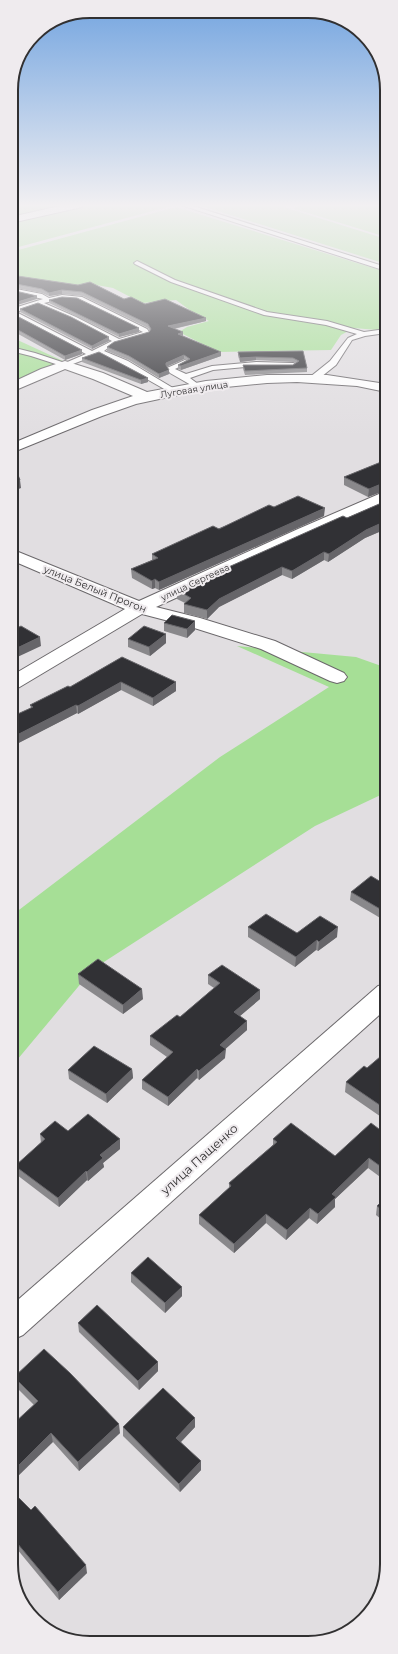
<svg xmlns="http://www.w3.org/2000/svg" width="398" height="1654" font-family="Montserrat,sans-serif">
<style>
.green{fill:#a6df96}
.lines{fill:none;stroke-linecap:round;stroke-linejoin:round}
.lane-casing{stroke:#6b686b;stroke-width:2}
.street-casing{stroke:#6b686b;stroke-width:2}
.secondary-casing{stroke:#6b686b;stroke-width:2}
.lane{fill:#fff;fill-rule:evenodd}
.street{fill:#fff;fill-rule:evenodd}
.secondary{fill:#fff;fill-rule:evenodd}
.wall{fill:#89888b}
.shaded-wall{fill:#666569}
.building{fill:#313135;stroke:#666569}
.labels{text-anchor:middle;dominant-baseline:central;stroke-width:4;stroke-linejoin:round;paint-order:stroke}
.far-street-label{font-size:9px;fill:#313031;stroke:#efebee}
.street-label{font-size:10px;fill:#313031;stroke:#efebee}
.near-street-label{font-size:12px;fill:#313031;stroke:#efebee}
.rim{fill:none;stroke:#313031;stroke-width:2}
</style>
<rect width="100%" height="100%" fill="#e1dee1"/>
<g class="green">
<path d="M 11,205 L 175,205 L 11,249 Z"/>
<path d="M 199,205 L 277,205 L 386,239 L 386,264 Z"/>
<path d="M 307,205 L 386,205 L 386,237 L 292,208 Z"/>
<path d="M 176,207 L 386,272 L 386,327 L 377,330 L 354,328 L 341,335 L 331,350 L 218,352 L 179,332 L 187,327 L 209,321 L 191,311 L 176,300 L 142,303 L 113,288 L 91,284 L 79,287 L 11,277 L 11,252 Z"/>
<path d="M 11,337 L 63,361 L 11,386 Z"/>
<path d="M 237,646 L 356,657 L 387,668 L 387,792 L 315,826 L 93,969 L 12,1066 L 11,916 L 220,757 L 329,687 Z"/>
</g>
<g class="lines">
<defs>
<g id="lane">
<path d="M 181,205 L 190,205 L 386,267 L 386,271 Z"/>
<path d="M 137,261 L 175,280 L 267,312 L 327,321 L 364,332 L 386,329 L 386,333 L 365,336 L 352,340 L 336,365 L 316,381 L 310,381 L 310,377 L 330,361 L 348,338 L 357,334 L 326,325 L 264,315 L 171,282 L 135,264 L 134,263 Z"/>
<path d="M 11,288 L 42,294 L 49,298 L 62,295 L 82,297 L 147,329 L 150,333 L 149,334 L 113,344 L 104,351 L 128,361 L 173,388 L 172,390 L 166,390 L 122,365 L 99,354 L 65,367 L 31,356 L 11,351 L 11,347 L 35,353 L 65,363 L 86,354 L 11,315 L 11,309 L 43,299 L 11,292 ZM 62,299 L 78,300 L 143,332 L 119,339 L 76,317 L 44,303 ZM 38,305 L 72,319 L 112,341 L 92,351 L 16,312 Z"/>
<path d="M 185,360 L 189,362 L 175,369 L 186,374 L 212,366 L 256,362 L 293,363 L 297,365 L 293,367 L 256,366 L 213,370 L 190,378 L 202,387 L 198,389 L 170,373 L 167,368 Z"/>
</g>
<g id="street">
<path d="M 64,205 L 83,205 L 82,207 L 11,223 L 11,217 Z"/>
<path d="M 65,361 L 103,373 L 147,392 L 206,381 L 267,375 L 327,375 L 386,384 L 386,392 L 357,386 L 297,382 L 267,383 L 206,389 L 136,404 L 102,416 L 11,453 L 11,444 L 92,410 L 133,396 L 93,379 L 65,369 L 11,392 L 11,383 L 41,369 Z"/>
<path d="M 386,491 L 386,502 L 156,607 L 200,618 L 275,641 L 344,673 L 347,677 L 344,681 L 337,683 L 330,681 L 261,649 L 188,626 L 142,614 L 18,688 L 11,690 L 11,676 L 125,609 L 11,560 L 11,549 L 139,601 L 298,529 Z"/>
</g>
<path id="secondary" d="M 387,984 L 387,1008 L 23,1335 L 12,1340 L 12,1305 L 378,986 Z"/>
</defs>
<use href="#lane" class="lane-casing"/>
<use href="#street" class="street-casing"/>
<use href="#secondary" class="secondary-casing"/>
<use href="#lane" class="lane"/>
<use href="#street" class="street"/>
<use href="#secondary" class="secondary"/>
</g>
<g class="wall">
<path d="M 11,275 L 124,299 L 206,318 L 206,321 L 174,329 L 183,336 L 221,356 L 181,370 L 178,369 L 178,365 L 187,360 L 184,359 L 167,366 L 169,374 L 159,378 L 129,360 L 107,351 L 107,347 L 149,332 L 150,331 L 148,328 L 83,296 L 62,294 L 49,296 L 42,293 L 11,287 Z"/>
<path d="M 49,300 L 139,328 L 139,332 L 119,337 L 49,303 Z"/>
<path d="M 20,309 L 109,341 L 92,349 L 20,312 Z"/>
<path d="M 11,313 L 82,350 L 82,354 L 65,360 L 11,330 Z"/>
<path d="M 303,351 L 307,368 L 307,372 L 245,375 L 243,369 L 243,365 L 293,365 L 296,363 L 293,362 L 256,360 L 240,362 L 238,356 L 238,352 Z"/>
<path d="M 82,358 L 148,378 L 148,382 L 141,384 L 82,362 Z"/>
<path d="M 386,460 L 386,490 L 368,497 L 344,485 L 344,477 Z"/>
<path d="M 386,495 L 386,529 L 365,538 L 328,562 L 324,560 L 292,579 L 282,575 L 219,607 L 207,619 L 184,613 L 184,604 L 185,603 L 177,599 L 177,590 L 384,502 L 385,497 Z"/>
<path d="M 274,507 L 324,516 L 159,590 L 155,588 L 152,589 L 132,578 L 131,569 L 152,560 L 152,554 Z"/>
<path d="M 164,623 L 195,630 L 187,638 L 164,631 Z"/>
<path d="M 166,634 L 166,643 L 150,656 L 128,647 L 128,639 Z"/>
<path d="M 122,657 L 176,691 L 153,706 L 121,690 L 78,714 L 77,713 L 16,744 L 17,753 L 11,756 L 11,717 L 31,708 L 30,705 L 70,687 Z"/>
<path d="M 386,885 L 387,885 L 387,922 L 350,900 L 351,892 Z"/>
<path d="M 248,927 L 297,933 L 337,937 L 318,951 L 316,950 L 295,967 L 248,937 Z"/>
<path d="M 78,974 L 143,999 L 123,1014 L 79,984 Z"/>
<path d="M 208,975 L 260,990 L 260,999 L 240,1016 L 247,1030 L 225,1049 L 225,1058 L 199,1080 L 197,1078 L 168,1106 L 142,1089 L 142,1080 L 167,1057 L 150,1045 L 150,1036 L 180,1017 L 214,988 L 208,984 Z"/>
<path d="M 387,1051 L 387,1121 L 345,1092 L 346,1082 L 367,1068 Z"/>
<path d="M 132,1069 L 133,1078 L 107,1103 L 69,1079 L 68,1070 Z"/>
<path d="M 68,1131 L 120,1149 L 103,1163 L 104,1167 L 88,1181 L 87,1180 L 59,1207 L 17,1175 L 15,1166 L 41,1143 L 40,1134 Z"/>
<path d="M 387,1135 L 387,1182 L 368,1168 L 335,1199 L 335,1207 L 317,1224 L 309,1218 L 286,1240 L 266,1223 L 234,1253 L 199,1224 L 199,1215 L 229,1188 L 229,1183 L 273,1145 L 273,1139 L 335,1156 Z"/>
<path d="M 387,1196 L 387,1224 L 376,1215 L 377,1206 Z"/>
<path d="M 131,1273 L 182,1287 L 182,1296 L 165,1313 L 131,1282 Z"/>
<path d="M 78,1323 L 158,1371 L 139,1390 L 79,1332 Z"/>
<path d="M 14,1377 L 120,1433 L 79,1471 L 53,1442 L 34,1405 L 15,1386 Z"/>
<path d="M 123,1427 L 195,1427 L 181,1442 L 201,1470 L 180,1492 L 123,1436 Z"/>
<path d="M 12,1491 L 87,1573 L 59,1600 L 12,1543 Z"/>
</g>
<g class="shaded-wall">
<path d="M 62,290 L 62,294 L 49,296 L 49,293 Z"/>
<path d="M 37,296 L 37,299 L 11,307 L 11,304 Z"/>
<path d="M 206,318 L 206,321 L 168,330 L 168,326 Z"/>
<path d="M 139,328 L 139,332 L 119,337 L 119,334 Z"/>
<path d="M 183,332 L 183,336 L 178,334 Z"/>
<path d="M 109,337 L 109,341 L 92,349 L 92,346 Z"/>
<path d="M 82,350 L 82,354 L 65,360 L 65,356 Z"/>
<path d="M 221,352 L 221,356 L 181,370 L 181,366 Z"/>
<path d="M 184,355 L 184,359 L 166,367 L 166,363 Z"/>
<path d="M 256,357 L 256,360 L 240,362 L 240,358 Z"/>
<path d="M 169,370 L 169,374 L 159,378 L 159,374 Z"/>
<path d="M 148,378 L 148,382 L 141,384 L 141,380 Z"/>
<path d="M 20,480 L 21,488 L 11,492 L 11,484 Z"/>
<path d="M 386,482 L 386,490 L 368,497 L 369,489 Z"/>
<path d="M 325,508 L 324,516 L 159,590 L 159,582 Z"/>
<path d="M 386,521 L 386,529 L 365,538 L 328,562 L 329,554 L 366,530 Z"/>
<path d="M 324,552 L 324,560 L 292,579 L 292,571 Z"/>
<path d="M 282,567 L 282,575 L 219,607 L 207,619 L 207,610 L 219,599 Z"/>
<path d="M 155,579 L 155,588 L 152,589 L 152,581 Z"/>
<path d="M 195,621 L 195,630 L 187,638 L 187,629 Z"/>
<path d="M 166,634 L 166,643 L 150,656 L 149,647 Z"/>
<path d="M 40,637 L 41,646 L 11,660 L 11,651 Z"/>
<path d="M 121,682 L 121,690 L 78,714 L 78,706 Z"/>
<path d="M 176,682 L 176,691 L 153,706 L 153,698 Z"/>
<path d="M 76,705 L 77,713 L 11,747 L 11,738 Z"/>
<path d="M 16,745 L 17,753 L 11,756 L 11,747 Z"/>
<path d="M 338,927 L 337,937 L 318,951 L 319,942 Z"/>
<path d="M 317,940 L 316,950 L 295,967 L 296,957 Z"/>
<path d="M 142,989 L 143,999 L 123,1014 L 123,1005 Z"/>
<path d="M 260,990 L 260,999 L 234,1021 L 234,1012 Z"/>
<path d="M 247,1021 L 247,1030 L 222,1052 L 226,1049 L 225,1058 L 199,1080 L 199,1071 L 220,1045 Z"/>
<path d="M 132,1069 L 133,1078 L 107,1103 L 106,1094 Z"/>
<path d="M 197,1069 L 197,1078 L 168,1106 L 168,1097 Z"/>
<path d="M 120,1139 L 120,1149 L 103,1163 L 104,1167 L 88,1181 L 87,1172 L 100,1155 Z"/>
<path d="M 369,1158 L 368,1168 L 335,1199 L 335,1207 L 317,1224 L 318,1214 L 332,1194 Z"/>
<path d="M 86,1171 L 87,1180 L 59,1207 L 58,1198 Z"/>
<path d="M 310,1208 L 309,1218 L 286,1240 L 287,1230 Z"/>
<path d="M 266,1214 L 266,1223 L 234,1253 L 234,1244 Z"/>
<path d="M 182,1287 L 182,1296 L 165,1313 L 165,1303 Z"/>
<path d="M 158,1362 L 158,1371 L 139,1390 L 138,1381 Z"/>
<path d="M 195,1418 L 195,1427 L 176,1447 L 176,1438 Z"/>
<path d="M 119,1424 L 120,1433 L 79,1471 L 78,1462 Z"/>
<path d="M 51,1433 L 53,1442 L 12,1482 L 12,1472 Z"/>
<path d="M 201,1461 L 201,1470 L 180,1492 L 179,1484 Z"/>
<path d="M 86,1565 L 87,1573 L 59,1600 L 58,1592 Z"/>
</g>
<g class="building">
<path d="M 11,275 L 78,285 L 90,282 L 124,299 L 131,297 L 145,304 L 165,299 L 206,318 L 168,326 L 183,332 L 178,334 L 221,352 L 181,366 L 178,365 L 190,359 L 184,355 L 166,363 L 166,365 L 169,370 L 159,374 L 129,356 L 107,347 L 114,342 L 149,332 L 151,329 L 148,324 L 82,292 L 62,290 L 49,293 L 42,289 L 11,283 Z"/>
<path d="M 11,290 L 37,296 L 11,304 Z"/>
<path d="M 62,297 L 77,298 L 139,328 L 119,334 L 49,300 Z"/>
<path d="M 38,303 L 71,317 L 109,337 L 92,346 L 20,309 Z"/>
<path d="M 11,313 L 82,350 L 65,356 L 11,326 Z"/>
<path d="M 303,351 L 307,368 L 245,371 L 243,365 L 293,365 L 299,361 L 293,358 L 256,357 L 240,358 L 238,352 Z"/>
<path d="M 99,352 L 148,378 L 141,380 L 82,358 Z"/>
<path d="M 386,460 L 386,482 L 369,489 L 344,477 Z"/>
<path d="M 14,465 L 20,480 L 11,484 L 11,466 Z"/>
<path d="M 298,496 L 325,508 L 159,582 L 155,579 L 152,581 L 131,569 L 158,558 L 152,554 L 213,526 L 219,529 L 269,505 L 274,507 Z"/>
<path d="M 386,501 L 386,521 L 366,530 L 329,554 L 324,552 L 292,571 L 282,567 L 219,599 L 207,610 L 184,604 L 191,598 L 177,590 L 343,516 L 347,518 Z"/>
<path d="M 172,615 L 195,621 L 187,629 L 164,623 Z"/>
<path d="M 21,626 L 40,637 L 11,651 L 11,631 Z"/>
<path d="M 144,626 L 166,634 L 149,647 L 128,639 Z"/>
<path d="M 122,657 L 176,682 L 153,698 L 121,682 L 78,706 L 76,705 L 11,738 L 11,717 L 33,707 L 30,705 L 68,686 L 70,687 Z"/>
<path d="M 11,741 L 16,745 L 11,747 Z"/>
<path d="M 371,876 L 386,885 L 387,885 L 387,913 L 351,892 Z"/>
<path d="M 266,914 L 297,933 L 320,916 L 338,927 L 319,942 L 317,940 L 296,957 L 248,927 Z"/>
<path d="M 98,959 L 142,989 L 123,1005 L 78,974 Z"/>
<path d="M 222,965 L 260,990 L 234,1012 L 247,1021 L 220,1045 L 226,1049 L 199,1071 L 197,1069 L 168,1097 L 142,1080 L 173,1052 L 150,1036 L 177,1015 L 180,1017 L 220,983 L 208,975 Z"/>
<path d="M 94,1046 L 132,1069 L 106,1094 L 68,1070 Z"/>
<path d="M 387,1051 L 387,1110 L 346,1082 L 364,1066 L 367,1068 Z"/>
<path d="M 88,1114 L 120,1139 L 100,1155 L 103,1158 L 87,1172 L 86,1171 L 58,1198 L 15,1166 L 45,1139 L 40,1134 L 55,1121 L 68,1131 Z"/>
<path d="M 291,1123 L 335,1156 L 371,1123 L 387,1135 L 387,1171 L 369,1158 L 332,1194 L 336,1197 L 318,1214 L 310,1208 L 287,1230 L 266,1214 L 234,1244 L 199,1215 L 231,1186 L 229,1183 L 277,1142 L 273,1139 Z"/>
<path d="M 387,1196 L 387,1213 L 377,1206 Z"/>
<path d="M 148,1257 L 182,1287 L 165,1303 L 131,1273 Z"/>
<path d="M 97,1305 L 158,1362 L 138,1381 L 78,1323 Z"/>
<path d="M 44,1349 L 70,1373 L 119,1424 L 78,1462 L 51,1433 L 12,1472 L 12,1425 L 38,1401 L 14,1377 Z"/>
<path d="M 163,1388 L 195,1418 L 176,1438 L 201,1461 L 179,1484 L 123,1427 Z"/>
<path d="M 12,1491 L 31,1510 L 35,1506 L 86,1565 L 58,1592 L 12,1537 Z"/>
</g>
<linearGradient id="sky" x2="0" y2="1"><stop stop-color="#74a5e0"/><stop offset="0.47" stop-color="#f2f0f2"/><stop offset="1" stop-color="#f2f0f2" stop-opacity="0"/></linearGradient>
<rect width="398" height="437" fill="url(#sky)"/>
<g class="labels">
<g class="far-street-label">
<text transform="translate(194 389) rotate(-9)">Луговая улица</text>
<text transform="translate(195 582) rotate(-25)">улица Сергеева</text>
</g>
<g class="street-label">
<text transform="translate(95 589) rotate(22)">улица Белый Прогон</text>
</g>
<g class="near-street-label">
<text transform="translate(199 1159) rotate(-42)">улица Пащенко</text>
</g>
</g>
<path d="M0 0H398V1654H0ZM90 18H308A72 72 0 0 1 380 90V1564A72 72 0 0 1 308 1636H90A72 72 0 0 1 18 1564V90A72 72 0 0 1 90 18Z" fill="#efebee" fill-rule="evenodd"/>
<path class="rim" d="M90 18H308A72 72 0 0 1 380 90V1564A72 72 0 0 1 308 1636H90A72 72 0 0 1 18 1564V90A72 72 0 0 1 90 18Z"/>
</svg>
